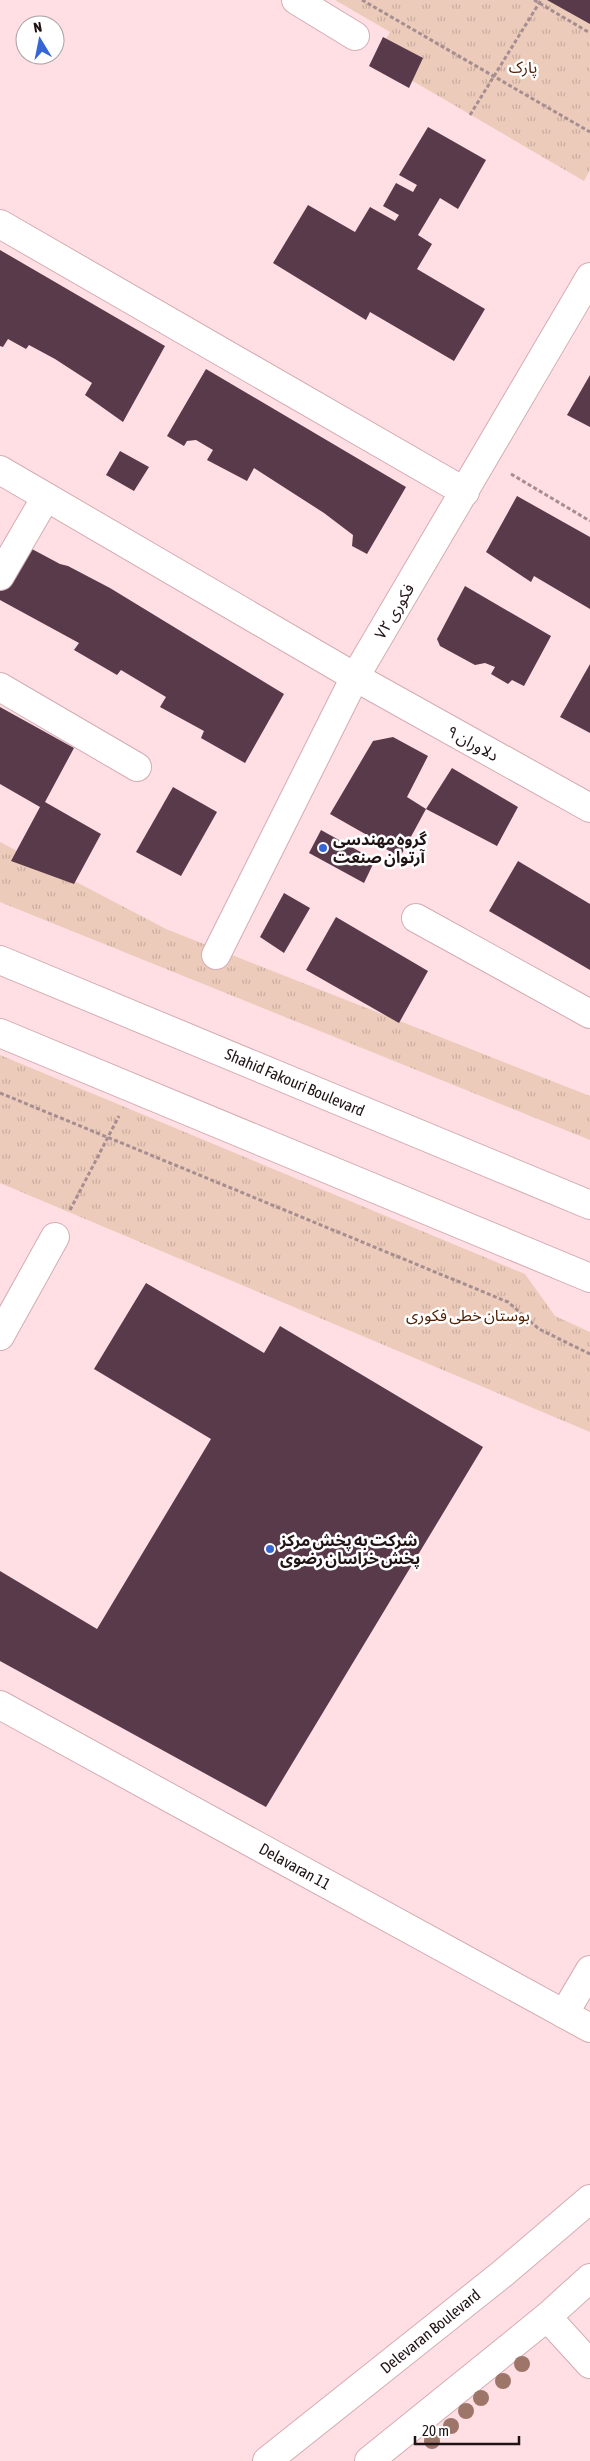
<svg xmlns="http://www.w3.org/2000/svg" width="590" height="2461" font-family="'Asap Condensed','Noto Sans Arabic',sans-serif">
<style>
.park{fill:url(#park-tufts)}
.building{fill:#583a4a}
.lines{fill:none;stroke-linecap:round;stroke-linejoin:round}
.minor-casing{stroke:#d3adb3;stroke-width:30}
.major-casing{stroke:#d3adb3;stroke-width:30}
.path{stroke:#a68d91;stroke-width:3;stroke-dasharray:4 2.5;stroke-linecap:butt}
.minor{stroke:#fff;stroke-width:28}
.major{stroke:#fff;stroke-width:28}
.tree{fill:#9e7669}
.poi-dot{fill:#3566d6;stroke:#fff;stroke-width:2}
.labels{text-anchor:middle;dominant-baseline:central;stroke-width:5;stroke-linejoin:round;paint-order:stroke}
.park-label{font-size:16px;fill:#4f2105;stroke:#fff}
.street-label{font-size:16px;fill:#201315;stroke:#fff}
.poi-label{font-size:16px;font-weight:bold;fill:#201315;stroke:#fff;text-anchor:start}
</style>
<defs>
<pattern id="park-tufts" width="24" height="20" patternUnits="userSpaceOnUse" patternTransform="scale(1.25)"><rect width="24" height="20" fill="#eccbba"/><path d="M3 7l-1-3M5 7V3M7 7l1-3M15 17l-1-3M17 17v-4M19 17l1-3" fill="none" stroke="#caad9f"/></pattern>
</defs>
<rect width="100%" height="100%" fill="#ffdee4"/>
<g class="park">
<path d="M 335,0 L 551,0 L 590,23 L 590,170 L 584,181 L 375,59 L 390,32 Z"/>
<path d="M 0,842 L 166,929 L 590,1096 L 590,1140 L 0,902 Z"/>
<path d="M 0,1055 L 525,1274 L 555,1316 L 590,1332 L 590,1432 L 0,1183 Z"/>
</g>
<g class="building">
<path d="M 547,0 L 590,0 L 590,24 Z"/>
<path d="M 383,37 L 423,58 L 409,88 L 369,66 Z"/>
<path d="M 428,127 L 486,160 L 458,209 L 440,198 L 418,235 L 432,244 L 417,269 L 485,309 L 454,361 L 370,312 L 366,320 L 273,263 L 308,205 L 355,232 L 370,207 L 395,221 L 399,215 L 383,206 L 396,183 L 413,192 L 417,185 L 399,175 Z"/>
<path d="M 0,250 L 165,346 L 123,422 L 85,395 L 92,383 L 55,359 L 29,345 L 26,349 L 8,339 L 3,347 L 0,346 Z"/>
<path d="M 206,369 L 406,487 L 367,554 L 352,546 L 353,535 L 324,513 L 254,468 L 247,481 L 207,460 L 213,450 L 196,440 L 187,441 L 184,446 L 167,436 Z"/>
<path d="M 590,375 L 590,427 L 567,415 Z"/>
<path d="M 120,451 L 149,467 L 134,491 L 106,475 Z"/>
<path d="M 517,496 L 590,537 L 590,609 L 534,576 L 531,582 L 486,552 Z"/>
<path d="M 17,541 L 60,564 L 68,566 L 110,588 L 284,694 L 245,763 L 201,738 L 204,731 L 160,707 L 166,697 L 121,670 L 117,675 L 74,650 L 79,643 L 0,600 L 0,570 Z"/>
<path d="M 465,586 L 551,636 L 524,686 L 512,680 L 508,684 L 491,674 L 495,667 L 485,663 L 475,665 L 440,646 L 437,639 Z"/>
<path d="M 590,664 L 590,733 L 560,717 Z"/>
<path d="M 0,707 L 74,748 L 45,802 L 101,834 L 74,884 L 11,861 L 40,807 L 0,784 Z"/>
<path d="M 393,737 L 428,756 L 407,797 L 426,809 L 452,768 L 518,807 L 497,846 L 426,809 L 400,857 L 386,849 L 388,847 L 330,814 L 373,741 Z"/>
<path d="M 173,787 L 217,812 L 181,876 L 136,852 Z"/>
<path d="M 321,830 L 375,860 L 364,883 L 309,853 Z"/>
<path d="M 518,861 L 590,904 L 590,970 L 489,911 Z"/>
<path d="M 284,893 L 310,908 L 284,953 L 260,937 Z"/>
<path d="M 336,917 L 428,971 L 399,1023 L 306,970 Z"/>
<path d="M 146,1283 L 264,1353 L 280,1326 L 483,1447 L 266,1807 L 0,1661 L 0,1571 L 97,1629 L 211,1439 L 94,1369 Z"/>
</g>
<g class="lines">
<defs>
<g id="minor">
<path d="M 296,0 L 355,36"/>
<path d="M 0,224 L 465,492"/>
<path d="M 0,470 L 355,677 L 590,808"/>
<path d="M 0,576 L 46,497"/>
<path d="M 0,687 L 137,767"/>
<path d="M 416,918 L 590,1014"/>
<path d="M 216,955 L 355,677 L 590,277"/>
<path d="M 0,1336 L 55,1237"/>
<path d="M 0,1705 L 590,2028"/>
<path d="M 564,2014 L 590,1970"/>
<path d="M 547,2317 L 590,2364"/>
<path d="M 267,2461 L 502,2274 L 590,2199"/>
<path d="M 369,2461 L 547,2317 L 590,2278"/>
</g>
<g id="major">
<path d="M 0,960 L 590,1205"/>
<path d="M 0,1033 L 590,1278"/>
</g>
</defs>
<use href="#minor" class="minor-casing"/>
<use href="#major" class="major-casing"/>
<g class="path">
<path d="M 362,0 L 590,132"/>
<path d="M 534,0 L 590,33"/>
<path d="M 470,115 L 541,0"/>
<path d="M 511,474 L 590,521"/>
<path d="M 0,1093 L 508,1302 L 539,1329 L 590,1354"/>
<path d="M 70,1210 L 119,1116"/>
</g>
<use href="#minor" class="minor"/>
<use href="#major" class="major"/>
</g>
<g class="tree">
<circle cx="522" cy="2364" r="8"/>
<circle cx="503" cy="2381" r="8"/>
<circle cx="481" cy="2398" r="8"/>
<circle cx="466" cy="2411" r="8"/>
<circle cx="451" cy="2426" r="8"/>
<circle cx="432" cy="2441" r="8"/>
</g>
<g class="poi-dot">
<circle cx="323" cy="848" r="5"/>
<circle cx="270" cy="1549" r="5"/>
</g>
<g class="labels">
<g class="park-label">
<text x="523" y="67">پارک</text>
<text x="468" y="1315">بوستان خطی فکوری</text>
</g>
<g class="street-label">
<text transform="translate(394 611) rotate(-59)">فکوری ۷۲</text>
<text transform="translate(473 743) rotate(29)">دلاوران ۹</text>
<text transform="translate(295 1082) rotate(23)">Shahid Fakouri Boulevard</text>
<text transform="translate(295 1866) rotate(29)">Delavaran 11</text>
<text transform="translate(430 2331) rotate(-39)">Delevaran Boulevard</text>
</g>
<g class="poi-label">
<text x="333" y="839">گروه مهندسی<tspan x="333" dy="18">آرتوان صنعت</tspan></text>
<text x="280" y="1540">شرکت به پخش مرکز<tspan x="280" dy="18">پخش خراسان رضوی</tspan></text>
</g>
</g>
<g transform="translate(40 40) rotate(350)"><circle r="24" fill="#ffffff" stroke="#a6a1a1"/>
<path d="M0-4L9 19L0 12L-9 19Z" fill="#3566d6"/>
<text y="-8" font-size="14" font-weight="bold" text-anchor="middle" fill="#201315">N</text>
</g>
<path d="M415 2436v8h104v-8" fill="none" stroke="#201315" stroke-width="2.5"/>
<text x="422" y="2436" font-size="15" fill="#201315" stroke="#ffffff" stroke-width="4" paint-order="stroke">20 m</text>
</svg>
